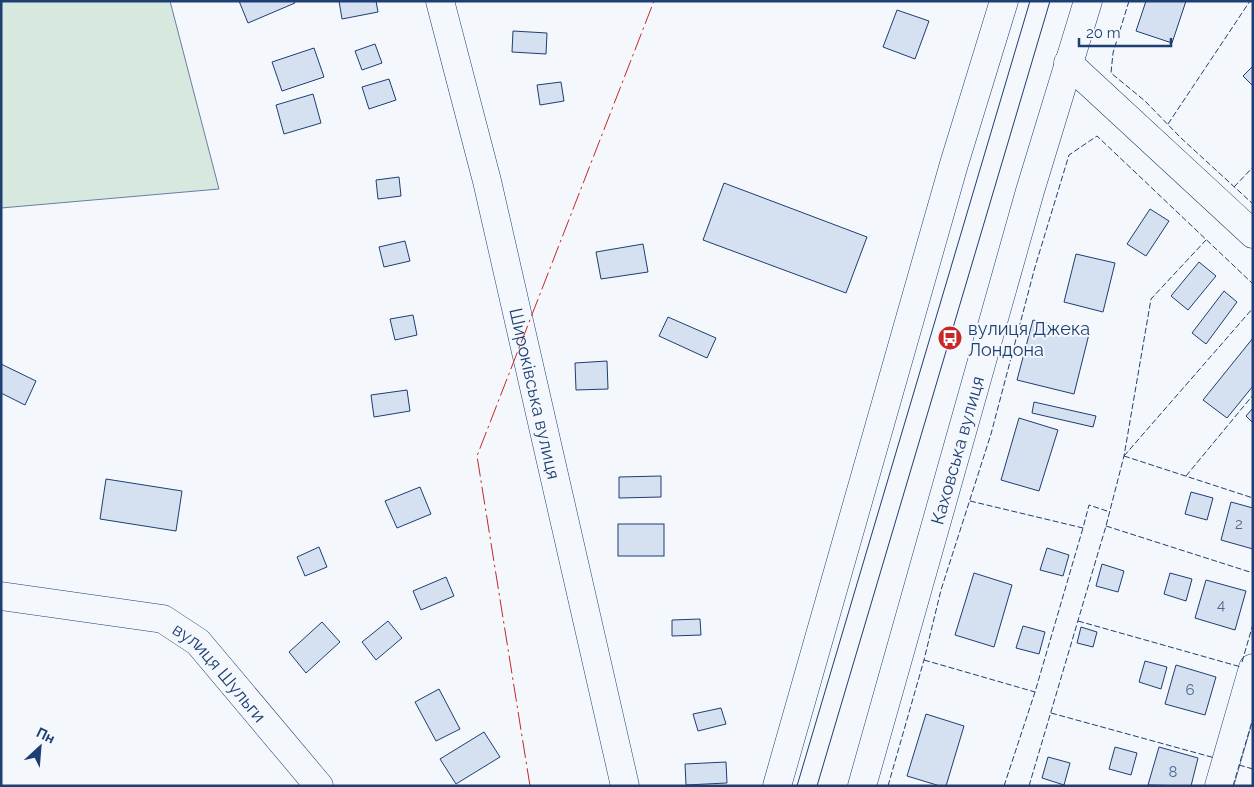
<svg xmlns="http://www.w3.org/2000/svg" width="1254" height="787" font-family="Raleway,sans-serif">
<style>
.green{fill:#d7e8df;stroke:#687fa3}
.building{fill:#d5e0f0;stroke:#1d3f73}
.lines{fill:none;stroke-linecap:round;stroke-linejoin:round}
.minor-casing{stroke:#1d3f73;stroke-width:29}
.major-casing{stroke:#1d3f73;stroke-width:29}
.minor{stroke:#f4f7fb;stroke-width:28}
.major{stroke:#f4f7fb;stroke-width:28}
.tram{stroke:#1d3f73;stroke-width:1}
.fence{stroke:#1d3f73;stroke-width:1;stroke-dasharray:6 2.5;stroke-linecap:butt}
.power{stroke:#c62828;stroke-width:1;stroke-dasharray:18 4 2.5 4;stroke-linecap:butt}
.labels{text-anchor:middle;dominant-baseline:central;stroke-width:4;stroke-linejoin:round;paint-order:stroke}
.number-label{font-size:15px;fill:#4b6792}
.poi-label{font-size:18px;fill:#1d3f73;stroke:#f4f7fb;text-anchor:start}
.street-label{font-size:18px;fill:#1d3f73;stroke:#f4f7fb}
</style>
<rect width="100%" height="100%" fill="#f4f7fb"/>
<path class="green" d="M 1,1 L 170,1 L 219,189 L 1,208 Z"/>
<g class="building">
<path d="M 239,1 L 294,1 L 295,3 L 248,23 Z"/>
<path d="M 339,1 L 376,1 L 378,12 L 342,19 Z"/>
<path d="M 1146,1 L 1186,1 L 1172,43 L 1136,31 Z"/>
<path d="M 897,10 L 929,21 L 915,59 L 883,47 Z"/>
<path d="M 513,31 L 547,33 L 546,54 L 512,52 Z"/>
<path d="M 375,44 L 382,63 L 362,70 L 355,51 Z"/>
<path d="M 314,48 L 324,77 L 282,91 L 272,62 Z"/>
<path d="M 1253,66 L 1253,86 L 1243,76 Z"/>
<path d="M 389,79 L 396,100 L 369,109 L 362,87 Z"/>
<path d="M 561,82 L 564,101 L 540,105 L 537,85 Z"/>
<path d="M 313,94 L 321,123 L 284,134 L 276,105 Z"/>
<path d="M 399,177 L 401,196 L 378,199 L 376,180 Z"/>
<path d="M 724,183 L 867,237 L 846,293 L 703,240 Z"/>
<path d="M 1150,209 L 1169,221 L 1146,256 L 1127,244 Z"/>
<path d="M 405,241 L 410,261 L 384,267 L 379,247 Z"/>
<path d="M 643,244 L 648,272 L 601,279 L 596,252 Z"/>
<path d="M 1076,254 L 1115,263 L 1103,312 L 1064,302 Z"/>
<path d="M 1199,262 L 1216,276 L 1188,310 L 1171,296 Z"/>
<path d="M 1224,291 L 1237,302 L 1206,344 L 1192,333 Z"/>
<path d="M 413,315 L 417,335 L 395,340 L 390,319 Z"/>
<path d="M 668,317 L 716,338 L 707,358 L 659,336 Z"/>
<path d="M 1033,320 L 1089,334 L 1074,394 L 1017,380 Z"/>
<path d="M 1253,338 L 1253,386 L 1227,418 L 1203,400 Z"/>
<path d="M 607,361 L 608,389 L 576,390 L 575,363 Z"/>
<path d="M 1,364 L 36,381 L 25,405 L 1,393 Z"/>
<path d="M 407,390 L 410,411 L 374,417 L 371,395 Z"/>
<path d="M 1034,402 L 1096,416 L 1093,427 L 1032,413 Z"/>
<path d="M 1253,408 L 1253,423 L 1246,416 Z"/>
<path d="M 1019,418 L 1058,430 L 1039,491 L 1001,480 Z"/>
<path d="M 661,476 L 661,497 L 619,498 L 619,477 Z"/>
<path d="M 106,479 L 182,491 L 176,531 L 100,519 Z"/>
<path d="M 420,487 L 431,514 L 397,528 L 385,501 Z"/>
<path d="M 1191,492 L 1213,498 L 1207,520 L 1185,514 Z"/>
<path d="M 1231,502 L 1253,508 L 1253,549 L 1221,540 Z"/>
<rect x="618" y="524" width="46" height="32"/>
<path d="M 319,547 L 327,567 L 305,576 L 297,557 Z"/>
<path d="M 1047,548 L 1069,555 L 1063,576 L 1040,570 Z"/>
<path d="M 1102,564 L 1124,571 L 1118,592 L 1096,586 Z"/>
<path d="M 974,573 L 1012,585 L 994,647 L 955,635 Z"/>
<path d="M 1170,573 L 1192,579 L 1186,601 L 1164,594 Z"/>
<path d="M 446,577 L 454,596 L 421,610 L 413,591 Z"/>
<path d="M 1206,580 L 1246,591 L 1235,630 L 1195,618 Z"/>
<path d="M 700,619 L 701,635 L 672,636 L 672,620 Z"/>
<path d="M 388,621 L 402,638 L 376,660 L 362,642 Z"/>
<path d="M 322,622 L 340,642 L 306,673 L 289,652 Z"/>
<path d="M 1023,626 L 1045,632 L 1039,654 L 1016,648 Z"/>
<path d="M 1081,627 L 1097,632 L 1093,647 L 1077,643 Z"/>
<path d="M 1145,661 L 1167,667 L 1161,689 L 1139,682 Z"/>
<path d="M 1176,665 L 1216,677 L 1205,715 L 1165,704 Z"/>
<path d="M 439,689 L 460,729 L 436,741 L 415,702 Z"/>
<path d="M 721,708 L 726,724 L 698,731 L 693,714 Z"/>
<path d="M 926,714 L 964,726 L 946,786 L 940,786 L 907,776 Z"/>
<path d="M 484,732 L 500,757 L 456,784 L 440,759 Z"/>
<path d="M 1115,747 L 1137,753 L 1131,775 L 1109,769 Z"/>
<path d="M 1159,747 L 1198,758 L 1191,786 L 1148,785 Z"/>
<path d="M 1048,757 L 1070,763 L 1064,785 L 1042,778 Z"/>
<path d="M 726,762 L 727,783 L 686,785 L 685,764 Z"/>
</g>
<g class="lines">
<defs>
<g id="minor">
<path d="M 1068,63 L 1253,234"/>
<path id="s1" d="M 1,596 L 163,619 L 198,642 L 319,786"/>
<path d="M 777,786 L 954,164 L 1004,1"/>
<path id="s2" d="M 862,786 L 1030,191 L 1088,1"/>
<path d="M 1219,786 L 1253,668"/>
</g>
<g id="major">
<path id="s3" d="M 440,1 L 487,181 L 625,786"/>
</g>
</defs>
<use href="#minor" class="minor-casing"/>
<use href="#major" class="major-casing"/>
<use href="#minor" class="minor"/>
<use href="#major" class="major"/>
<g class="tram">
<path d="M 797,786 L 1030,1"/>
<path d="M 817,786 L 1050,1"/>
</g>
<g class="fence">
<path d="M 1129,1 L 1113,53 L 1111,73 L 1145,101 L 1181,138 L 1253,204"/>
<path d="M 1168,124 L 1250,1"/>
<path d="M 1234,187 L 1253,167"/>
<path d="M 1124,456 L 1253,308"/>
<path d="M 1124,456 L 1253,498"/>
<path d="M 1186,476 L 1253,395"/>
<path d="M 970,501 L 1083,528 L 1089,505 L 1110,512"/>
<path d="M 1106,526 L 1253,573"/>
<path d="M 1078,621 L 1241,667"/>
<path d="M 924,660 L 1035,692"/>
<path d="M 1242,662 L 1253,624"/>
<path d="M 1051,713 L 1215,758"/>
<path d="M 1239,765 L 1253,769"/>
<path d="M 888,786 L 924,660 L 941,590 L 991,434 L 1035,267 L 1069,155 L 1097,136 L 1253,284"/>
<path d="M 1004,786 L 1035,692 L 1083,528"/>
<path d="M 1029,786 L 1106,526 L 1124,456 L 1151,299 L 1206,240"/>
<path d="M 1233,786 L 1253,718"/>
</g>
<path class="power" d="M 530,786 L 477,456 L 654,1"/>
</g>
<defs>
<symbol id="bus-disc" viewBox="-11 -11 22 22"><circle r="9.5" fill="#c62828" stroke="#f4f7fb"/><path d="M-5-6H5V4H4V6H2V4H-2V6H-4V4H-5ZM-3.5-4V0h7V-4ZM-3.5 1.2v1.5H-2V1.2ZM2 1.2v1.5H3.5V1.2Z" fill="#fff"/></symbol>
</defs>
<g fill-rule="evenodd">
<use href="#bus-disc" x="936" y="324" width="28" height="28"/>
</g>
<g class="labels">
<g class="number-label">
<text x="1239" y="524">2</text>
<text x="1221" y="605">4</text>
<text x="1190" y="690">6</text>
<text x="1173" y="772">8</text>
</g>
<g class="poi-label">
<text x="968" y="328">вулиця Джека<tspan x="968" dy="21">Лондона</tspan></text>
</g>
<g class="street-label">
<text stroke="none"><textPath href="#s3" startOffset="404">Широківська вулиця</textPath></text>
<text stroke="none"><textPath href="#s2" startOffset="349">Каховська вулиця</textPath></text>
<text stroke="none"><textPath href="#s1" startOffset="242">вулиця Шульги</textPath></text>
</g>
</g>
<rect width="1254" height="787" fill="none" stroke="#1d3f73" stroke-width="5"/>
<g transform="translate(40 747) rotate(26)" stroke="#f4f7fb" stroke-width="4" paint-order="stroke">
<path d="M0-4L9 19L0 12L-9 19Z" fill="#1d3f73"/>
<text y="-8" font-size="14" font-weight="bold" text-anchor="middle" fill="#1d3f73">Пн</text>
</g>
<path d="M1079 38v8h92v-8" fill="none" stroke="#1d3f73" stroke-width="2.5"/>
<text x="1086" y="38" font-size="15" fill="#1d3f73" stroke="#f4f7fb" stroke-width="4" paint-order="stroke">20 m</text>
</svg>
